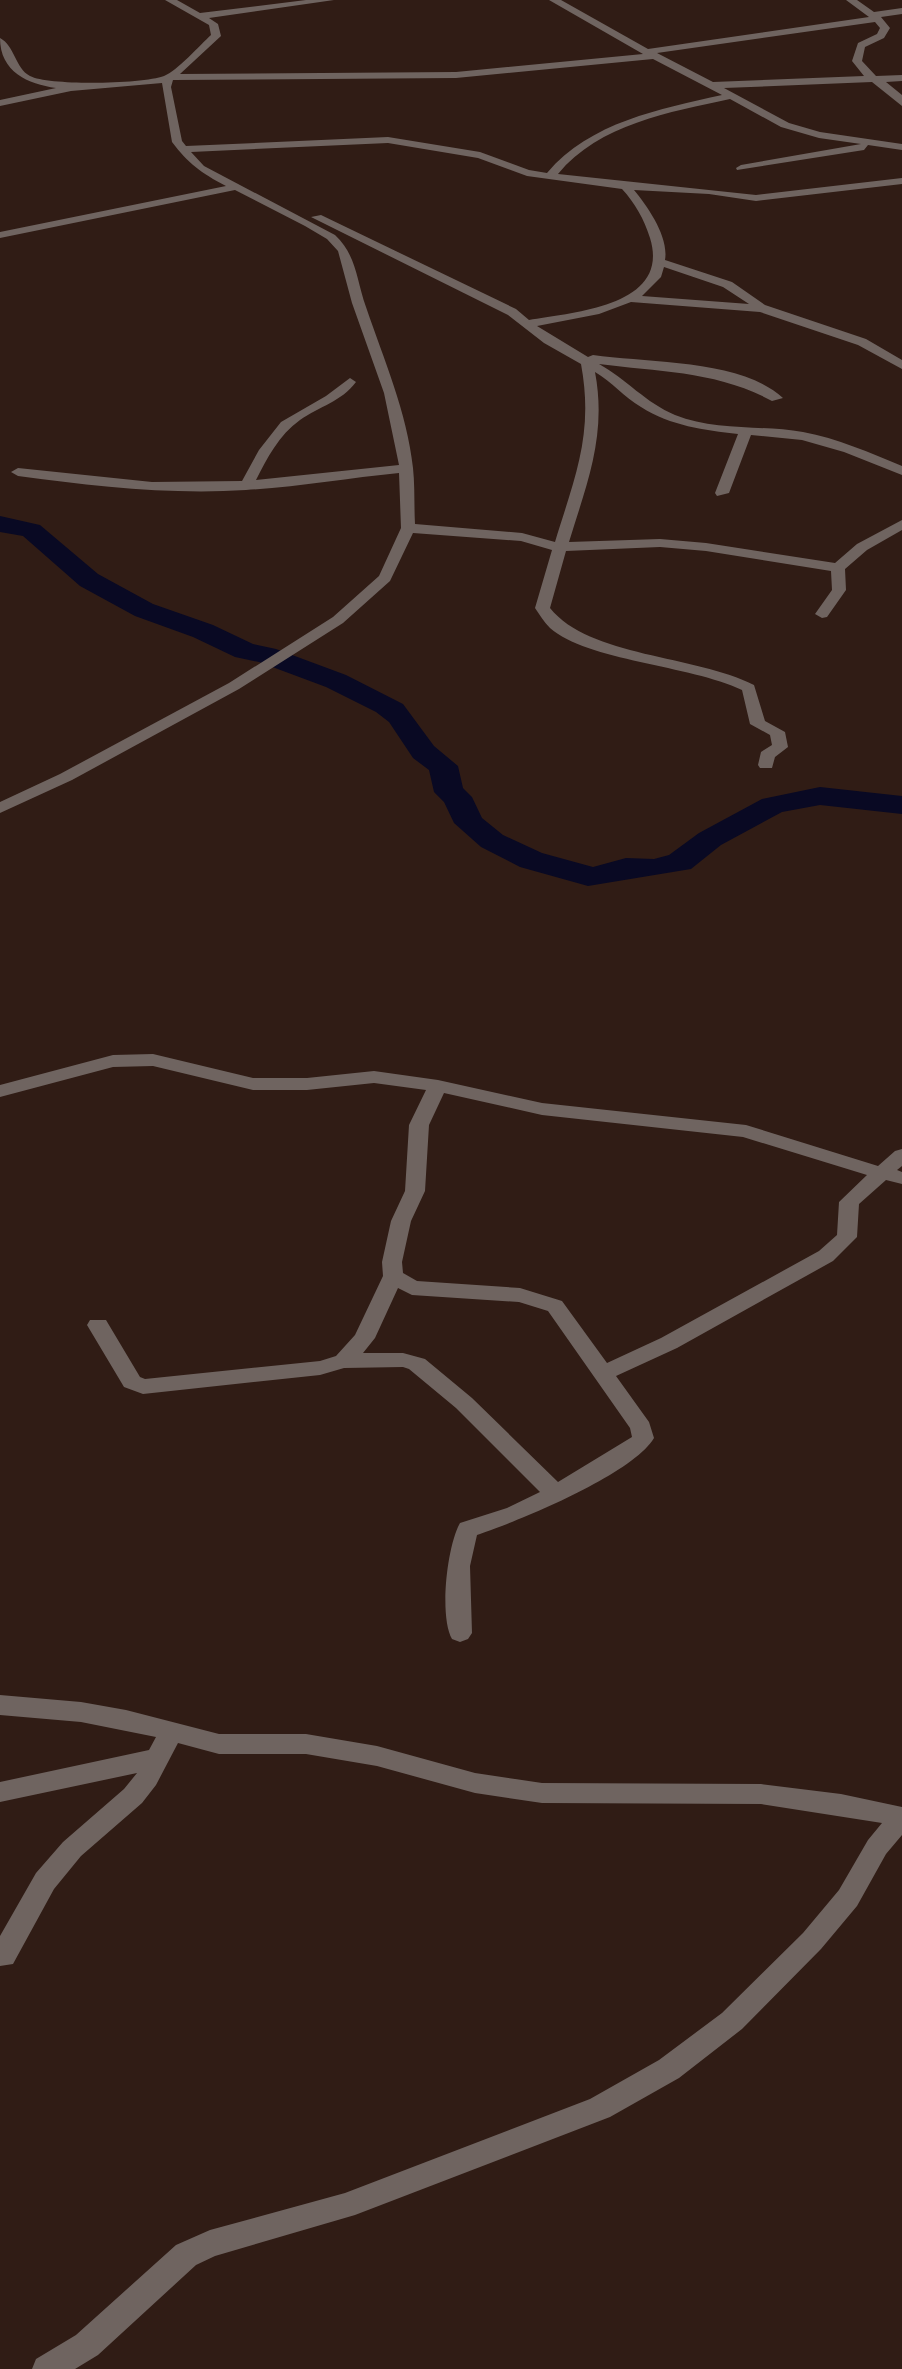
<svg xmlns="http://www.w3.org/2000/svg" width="902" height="2369" font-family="Ubuntu,sans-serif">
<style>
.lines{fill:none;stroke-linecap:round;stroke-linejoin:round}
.river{fill:#090923;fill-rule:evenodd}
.street{fill:#6f6460;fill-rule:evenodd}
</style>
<rect width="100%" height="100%" fill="#301c15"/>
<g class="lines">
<path class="river" d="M 0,516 L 40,525 L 98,574 L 153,604 L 213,625 L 253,644 L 276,649 L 346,675 L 403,704 L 434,746 L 458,766 L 463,788 L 472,797 L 482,818 L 503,835 L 542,853 L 593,867 L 626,858 L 654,859 L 669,855 L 699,833 L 762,799 L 820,787 L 902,796 L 902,814 L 820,805 L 782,812 L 721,845 L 691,869 L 588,886 L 520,867 L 481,847 L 454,823 L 444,802 L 434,792 L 429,770 L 413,758 L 389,722 L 376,712 L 326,687 L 259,662 L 235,657 L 193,637 L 135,616 L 80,586 L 23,536 L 0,532 Z"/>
<g class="street">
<path d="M 165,0 L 177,0 L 200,13 L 306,0 L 334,0 L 209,18 L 218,24 L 221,36 L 180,74 L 456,72 L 643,54 L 549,0 L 561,0 L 648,49 L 869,17 L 846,0 L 857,0 L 874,12 L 902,8 L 902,14 L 881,17 L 890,28 L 884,38 L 865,47 L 862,61 L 876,76 L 902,75 L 902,81 L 886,82 L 902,95 L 902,106 L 872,82 L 724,88 L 789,123 L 820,132 L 902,144 L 902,150 L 868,145 L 864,150 L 737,170 L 736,168 L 741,165 L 861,144 L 819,138 L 781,127 L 730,99 C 670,112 599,124 558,174 L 756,195 L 902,178 L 902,184 L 756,201 L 709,194 L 634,190 C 648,207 669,237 665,260 L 732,282 L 765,305 L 866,339 L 902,360 L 902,369 L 858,345 L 760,312 L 631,302 L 599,314 L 537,326 L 588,357 L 593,355 C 648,363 741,359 783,398 L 772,401 C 717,371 660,372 599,364 C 626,379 646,403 675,415 C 715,431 762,425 803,432 C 837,438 870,453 902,466 L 902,475 L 844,452 L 802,440 L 751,435 L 729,493 L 717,496 L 715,493 L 738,434 C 704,430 671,426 641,407 C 624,397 612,382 595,372 C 607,435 587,483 569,542 L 660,539 L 706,543 L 835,563 L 857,544 L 902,520 L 902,530 L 867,550 L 845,569 L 846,590 L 827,617 L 822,618 L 815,614 L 832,590 L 831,571 L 706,551 L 660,547 L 566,551 L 550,608 C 589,657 695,655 754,685 L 765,721 L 785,732 L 788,747 L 775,757 L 772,768 L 760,768 L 758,765 L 761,752 L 772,745 L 770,735 L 750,724 L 742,690 C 690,665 587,661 550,628 C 544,622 539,614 535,608 L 552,550 L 521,541 L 413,533 L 390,581 L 343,623 L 239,689 L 72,780 L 0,813 L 0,802 L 60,774 L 229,683 L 333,617 L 379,576 L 401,528 L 399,473 C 348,478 297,487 246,490 C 170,495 93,486 18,476 L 11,472 L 18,468 L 152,482 L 242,481 L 259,450 L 281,422 L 326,396 L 350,378 L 356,382 C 341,402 320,406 300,420 C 279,435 267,458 256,480 L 399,465 L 384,393 L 352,303 L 338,251 L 327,239 L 305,226 L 235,190 L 0,238 L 0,232 L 226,186 C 201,173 188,163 172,142 L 162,83 L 71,91 L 0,106 L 0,100 L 56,88 C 28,84 0,72 0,38 C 15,46 15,68 30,76 C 49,86 143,84 164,76 C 177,71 200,45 211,35 L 209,25 ZM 875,22 L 880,28 L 877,34 L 858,43 L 852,61 L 864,76 L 713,82 L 657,53 ZM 653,59 L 722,95 C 660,109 590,122 547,173 L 529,170 L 480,152 L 388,137 L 186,146 L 182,141 L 171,87 L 173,80 L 456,78 ZM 388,143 L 478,158 L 527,176 L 622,189 C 635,203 644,219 650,238 C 671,306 575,312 529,320 L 516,309 L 321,215 L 311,217 L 508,315 L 544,343 L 581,364 C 594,434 575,476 555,542 L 522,533 L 415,524 C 414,506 415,487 413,468 C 407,412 384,360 366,307 C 356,279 357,256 335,235 L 204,166 L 191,152 ZM 664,267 L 723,287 L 749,304 L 642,296 L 661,277 Z"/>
<path d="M 153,1054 L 253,1078 L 307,1078 L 374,1071 L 438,1080 L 542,1103 L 746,1125 L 878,1166 L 895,1151 L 902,1149 L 902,1166 L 897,1170 L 902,1172 L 902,1184 L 886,1180 L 859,1204 L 857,1237 L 833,1261 L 677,1348 L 616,1376 L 649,1422 L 654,1438 C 633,1474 519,1521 477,1535 L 470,1566 L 472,1633 L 468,1639 L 460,1642 L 452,1639 C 439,1616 447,1546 460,1523 L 507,1508 L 540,1492 L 456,1408 L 409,1369 L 403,1367 L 344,1368 L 320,1375 L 143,1394 L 124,1387 L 87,1325 L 90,1320 L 106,1320 L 140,1377 L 145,1379 L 320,1361 L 336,1356 L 355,1335 L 383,1276 L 382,1262 L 391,1221 L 405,1191 L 409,1125 L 426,1090 L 374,1083 L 307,1090 L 253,1090 L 153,1066 L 113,1067 L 0,1097 L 0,1085 L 113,1055 ZM 444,1093 L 542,1115 L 743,1137 L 867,1175 L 839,1202 L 837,1235 L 819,1251 L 661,1338 L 607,1363 L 562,1301 L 520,1288 L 417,1281 L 403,1273 L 402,1262 L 411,1221 L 425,1191 L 429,1125 ZM 398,1288 L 412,1295 L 519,1302 L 548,1311 L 630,1428 L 632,1437 L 558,1482 L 472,1398 L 425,1359 L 403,1353 L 363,1353 L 375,1338 Z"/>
<path d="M 0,1695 L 81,1702 L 126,1710 L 219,1734 L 306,1734 L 377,1746 L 475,1773 L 542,1783 L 761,1784 L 841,1794 L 902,1807 L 902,1835 L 886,1854 L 857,1906 L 821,1949 L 742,2029 L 679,2078 L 610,2117 L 355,2215 L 215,2256 L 196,2265 L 98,2355 L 75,2369 L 32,2369 L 36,2359 L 76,2335 L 176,2245 L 210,2230 L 345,2193 L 590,2099 L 659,2060 L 722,2013 L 803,1933 L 839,1890 L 868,1840 L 882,1823 L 761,1804 L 542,1803 L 475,1793 L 377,1766 L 306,1754 L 219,1754 L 178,1743 L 156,1785 L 142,1803 L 81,1856 L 54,1889 L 13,1964 L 0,1966 L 0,1936 L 36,1873 L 63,1842 L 124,1789 L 137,1773 L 0,1802 L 0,1782 L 149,1750 L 156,1737 L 81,1722 L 0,1715 Z"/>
</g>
</g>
</svg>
